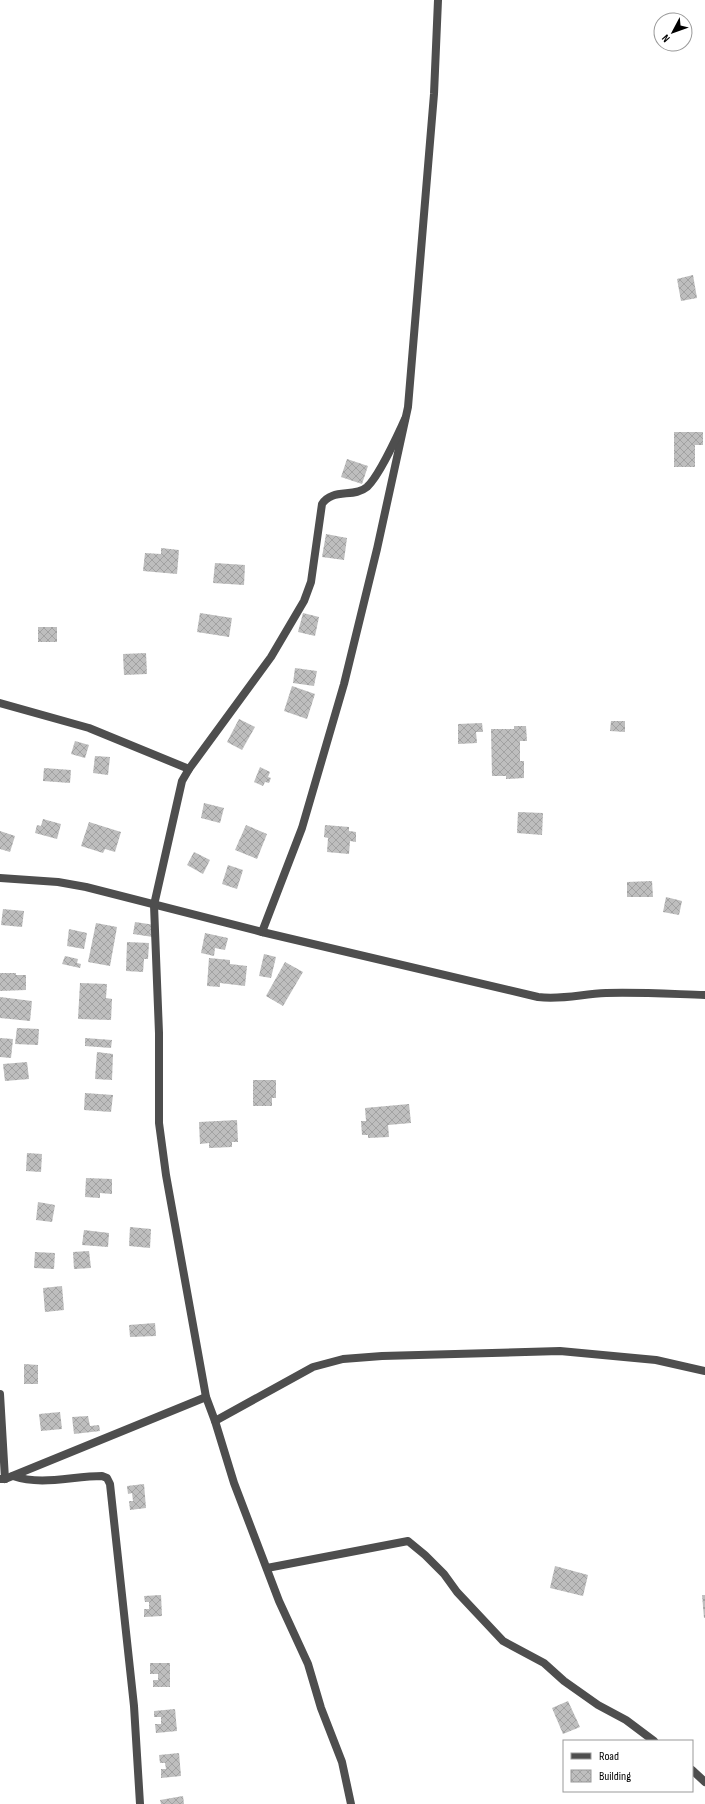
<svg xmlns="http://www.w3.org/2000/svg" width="705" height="1804" font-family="'Sofia Sans Condensed',sans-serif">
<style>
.building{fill:url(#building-cross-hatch)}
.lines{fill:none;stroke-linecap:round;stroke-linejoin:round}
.street{stroke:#4e4e4e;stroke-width:8}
</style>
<defs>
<pattern id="building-cross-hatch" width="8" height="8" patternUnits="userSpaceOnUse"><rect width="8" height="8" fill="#bebebe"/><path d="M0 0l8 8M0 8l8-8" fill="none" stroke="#a2a2a2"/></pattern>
</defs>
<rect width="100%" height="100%" fill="#fff"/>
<g class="building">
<path d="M 693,275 L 697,298 L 681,301 L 677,279 Z"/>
<path d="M 674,432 L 703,432 L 703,445 L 695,445 L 695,467 L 674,467 Z"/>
<path d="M 347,459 L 368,466 L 362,484 L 341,477 Z"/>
<path d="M 326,534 L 347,538 L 344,560 L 322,557 Z"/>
<path d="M 161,548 L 179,550 L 177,574 L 143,571 L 145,553 L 161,554 Z"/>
<path d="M 215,563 L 245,565 L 244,585 L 213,583 Z"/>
<path d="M 200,613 L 232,618 L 229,637 L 197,632 Z"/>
<path d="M 303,613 L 319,617 L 315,636 L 298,632 Z"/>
<rect x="38" y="627" width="19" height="15"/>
<path d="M 146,653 L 147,674 L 124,675 L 123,654 Z"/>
<path d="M 295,668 L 317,671 L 314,686 L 293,683 Z"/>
<path d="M 292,686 L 315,694 L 307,719 L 284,711 Z"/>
<path d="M 239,719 L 255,727 L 242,750 L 227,742 Z"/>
<path d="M 611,721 L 625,721 L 625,732 L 610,731 Z"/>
<path d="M 482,723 L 483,732 L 476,732 L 477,743 L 458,744 L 458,724 Z"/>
<path d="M 514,726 L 526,726 L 527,741 L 520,741 L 520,761 L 524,761 L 524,778 L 506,779 L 506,776 L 492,776 L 491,729 L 514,729 Z"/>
<path d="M 75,741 L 89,745 L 85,758 L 71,754 Z"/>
<path d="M 95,756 L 110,757 L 108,775 L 93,773 Z"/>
<path d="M 260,767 L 270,772 L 268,777 L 271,778 L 269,783 L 265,782 L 263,786 L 254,782 Z"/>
<path d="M 44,768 L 71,770 L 70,783 L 43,781 Z"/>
<path d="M 204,803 L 224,808 L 220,823 L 201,818 Z"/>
<path d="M 518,812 L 543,813 L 542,835 L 517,833 Z"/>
<path d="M 43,819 L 61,824 L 57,839 L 35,833 L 37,825 L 41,826 Z"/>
<path d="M 89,822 L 121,832 L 115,852 L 105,849 L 103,853 L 81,846 Z"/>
<path d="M 246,825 L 267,834 L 257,859 L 235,850 Z"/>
<path d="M 325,825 L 349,827 L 349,831 L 356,832 L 356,842 L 350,841 L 349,854 L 327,852 L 328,838 L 324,837 Z"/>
<path d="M 0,831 L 15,836 L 10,852 L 0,849 Z"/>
<path d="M 194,852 L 210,860 L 203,874 L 187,865 Z"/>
<path d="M 228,865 L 243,870 L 237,889 L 222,884 Z"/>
<path d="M 652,881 L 653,897 L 627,897 L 627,882 Z"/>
<path d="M 666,897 L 682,901 L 679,915 L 663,912 Z"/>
<path d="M 3,909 L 24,911 L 22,927 L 1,925 Z"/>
<path d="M 135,922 L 155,925 L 153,937 L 133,934 Z"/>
<path d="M 96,923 L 117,927 L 110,966 L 88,962 Z"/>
<path d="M 69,929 L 87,933 L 84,949 L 67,946 Z"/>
<path d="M 205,933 L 228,938 L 225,950 L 215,948 L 214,956 L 201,953 Z"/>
<path d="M 127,942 L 149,943 L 148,959 L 144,959 L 143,972 L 126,971 Z"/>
<path d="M 264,954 L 276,957 L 271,978 L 259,976 Z"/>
<path d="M 65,956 L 78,959 L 77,963 L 81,964 L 80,968 L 62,964 Z"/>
<path d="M 209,958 L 230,960 L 230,964 L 247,966 L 245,986 L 220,983 L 220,987 L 207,986 Z"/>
<path d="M 285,962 L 303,972 L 283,1006 L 266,996 Z"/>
<path d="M 0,973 L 16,973 L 16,975 L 26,975 L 26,990 L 0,991 Z"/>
<path d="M 80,983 L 107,984 L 106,998 L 112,999 L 111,1020 L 78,1019 Z"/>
<path d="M 0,997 L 32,1001 L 30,1021 L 0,1018 Z"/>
<path d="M 17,1028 L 39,1029 L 38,1045 L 15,1044 Z"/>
<path d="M 0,1038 L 13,1039 L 11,1058 L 0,1057 Z"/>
<path d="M 85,1038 L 112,1040 L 111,1048 L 85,1046 Z"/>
<path d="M 97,1052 L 113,1054 L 112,1080 L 95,1079 Z"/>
<path d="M 27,1062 L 29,1079 L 5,1081 L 3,1064 Z"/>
<path d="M 253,1080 L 276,1080 L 276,1098 L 272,1098 L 272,1106 L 253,1106 Z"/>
<path d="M 85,1093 L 113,1095 L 111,1112 L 84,1110 Z"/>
<path d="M 409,1104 L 411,1123 L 388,1125 L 389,1137 L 368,1138 L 368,1135 L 362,1135 L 361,1121 L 366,1121 L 365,1108 Z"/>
<path d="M 237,1120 L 238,1142 L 232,1142 L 232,1147 L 209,1148 L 209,1143 L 200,1144 L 199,1122 Z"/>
<path d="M 27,1153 L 42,1154 L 41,1172 L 26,1171 Z"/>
<path d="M 86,1178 L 112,1179 L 112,1194 L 100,1193 L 100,1198 L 85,1197 Z"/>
<path d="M 38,1202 L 55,1205 L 52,1222 L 36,1220 Z"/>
<path d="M 130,1227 L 151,1229 L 150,1248 L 129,1246 Z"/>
<path d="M 84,1230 L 109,1233 L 108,1247 L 82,1245 Z"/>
<path d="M 89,1251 L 91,1268 L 74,1269 L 73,1252 Z"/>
<path d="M 35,1252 L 55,1253 L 54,1269 L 34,1268 Z"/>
<path d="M 62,1286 L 64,1310 L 45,1312 L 43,1288 Z"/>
<path d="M 155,1323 L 156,1336 L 130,1337 L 129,1325 Z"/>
<path d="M 24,1364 L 38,1365 L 38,1384 L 24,1384 Z"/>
<path d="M 60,1412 L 62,1429 L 41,1431 L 39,1414 Z"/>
<path d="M 88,1416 L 90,1426 L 99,1425 L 100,1431 L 74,1434 L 72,1417 Z"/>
<path d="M 144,1484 L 146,1508 L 130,1510 L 129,1501 L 133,1501 L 132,1493 L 128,1494 L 127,1486 Z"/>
<path d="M 555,1566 L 588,1575 L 583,1596 L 550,1588 Z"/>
<path d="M 161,1595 L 162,1616 L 144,1617 L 144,1609 L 149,1609 L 149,1602 L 145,1602 L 144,1596 Z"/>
<path d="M 702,1595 L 705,1595 L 705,1618 L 704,1618 Z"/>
<path d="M 150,1663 L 170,1663 L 170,1687 L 153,1687 L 153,1680 L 158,1680 L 158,1674 L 150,1674 Z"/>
<path d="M 568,1701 L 580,1727 L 563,1734 L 552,1708 Z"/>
<path d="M 175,1709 L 177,1731 L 156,1733 L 155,1724 L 161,1724 L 161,1717 L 154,1717 L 154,1711 Z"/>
<path d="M 179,1753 L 181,1776 L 161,1778 L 161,1769 L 166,1769 L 165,1763 L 160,1763 L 159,1755 Z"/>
<path d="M 183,1796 L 184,1804 L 161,1804 L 160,1800 Z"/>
</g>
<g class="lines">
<g class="street">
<path d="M 0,703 L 89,728 L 189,769"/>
<path d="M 0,878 L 58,882 L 86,887 L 262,932 L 538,997 C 563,1000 581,994 606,993 C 639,992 672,994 705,995"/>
<path d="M 262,932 L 302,828 L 344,684 L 377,549 L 408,407 L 434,94 L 438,0"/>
<path d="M 0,1394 L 5,1479 L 1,1479"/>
<path d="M 215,1421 L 313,1367 L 343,1359 L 382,1356 L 560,1351 L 656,1360 L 705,1371"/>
<path d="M 13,1476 C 42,1486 72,1476 102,1476 L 107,1478 L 110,1484 L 134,1706 L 140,1804"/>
<path d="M 5,1479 L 206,1397"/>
<path d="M 267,1568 L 408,1541 L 425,1555 L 444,1574 L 457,1592 L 503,1641 L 544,1663 L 564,1681 L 598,1705 L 626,1720 L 654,1741"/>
<path d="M 692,1770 L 705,1782"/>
<path d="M 351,1804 L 342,1762 L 321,1708 L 308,1664 L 279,1601 L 234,1483 L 215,1421 L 206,1397 L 166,1175 L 159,1123 L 159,1033 L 154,905 L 182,781 L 189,769 L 271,657 L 304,601 L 311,582 L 322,504 C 332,488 354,498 367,487 C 380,475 397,436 405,419"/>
</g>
</g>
<rect x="563" y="1740" width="130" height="52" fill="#ffffff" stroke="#999999"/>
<rect x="571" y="1753" width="20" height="6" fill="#4e4e4e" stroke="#999999"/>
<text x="599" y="1760" font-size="12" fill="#000000">Road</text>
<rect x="571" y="1770" width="20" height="12" fill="url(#building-cross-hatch)" stroke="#999999"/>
<text x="599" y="1780" font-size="12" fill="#000000">Building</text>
<g transform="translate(673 32) rotate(229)"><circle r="19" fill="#ffffff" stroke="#999999"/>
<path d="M0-3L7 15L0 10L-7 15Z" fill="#000000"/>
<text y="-6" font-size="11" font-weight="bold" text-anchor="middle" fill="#000000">N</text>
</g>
</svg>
